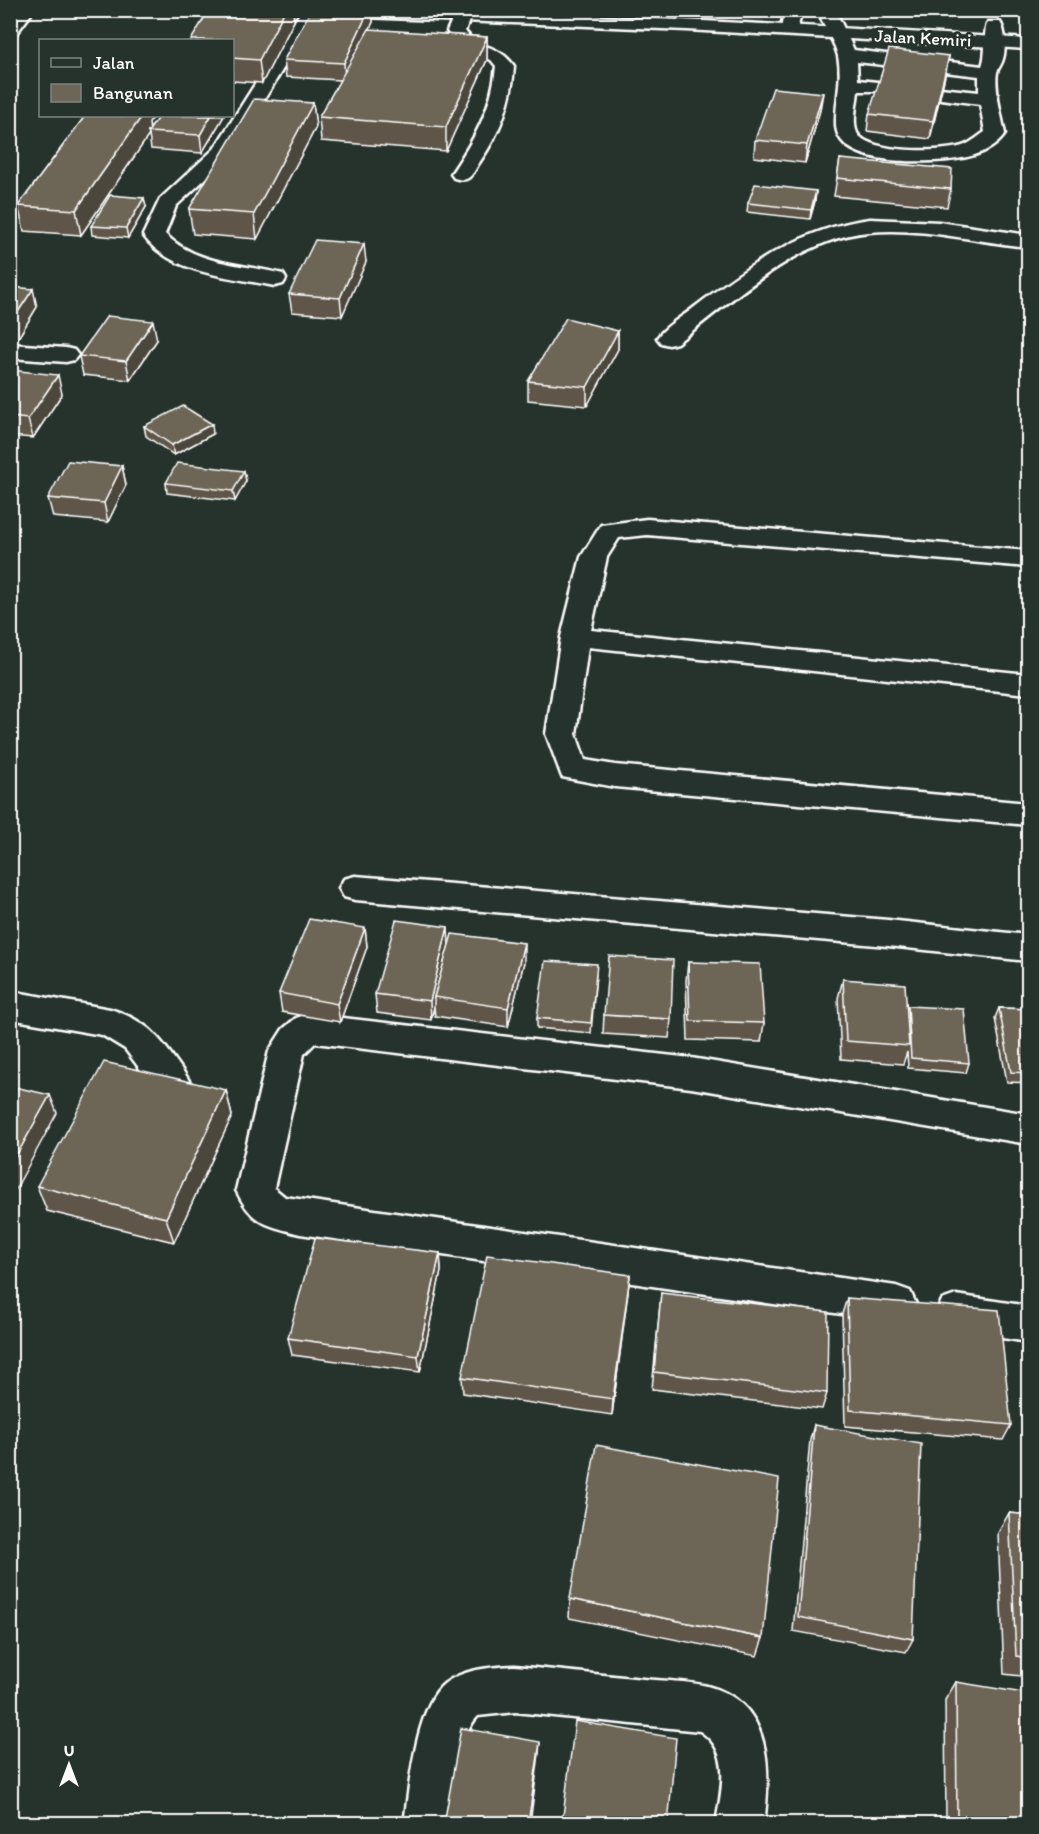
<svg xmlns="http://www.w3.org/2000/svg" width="1039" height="1834" font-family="Itim,sans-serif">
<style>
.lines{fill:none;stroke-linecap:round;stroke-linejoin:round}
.minor-casing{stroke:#fff;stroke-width:5}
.highway-casing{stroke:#fff;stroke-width:5}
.minor{fill:#26332d;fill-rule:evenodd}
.highway{fill:#26332d;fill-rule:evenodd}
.wall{fill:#5e574a;stroke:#fff;stroke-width:1.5}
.shaded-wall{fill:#4c473c;stroke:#fff;stroke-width:1.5}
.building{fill:#6d6556;stroke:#fff;stroke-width:1.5}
.labels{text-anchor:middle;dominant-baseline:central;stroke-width:6;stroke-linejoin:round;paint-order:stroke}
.far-street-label{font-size:18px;fill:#fff;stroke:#26332d}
</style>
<rect width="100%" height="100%" fill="#26332d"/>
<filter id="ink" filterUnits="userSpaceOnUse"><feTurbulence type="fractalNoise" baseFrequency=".0167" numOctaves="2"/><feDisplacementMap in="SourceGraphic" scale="12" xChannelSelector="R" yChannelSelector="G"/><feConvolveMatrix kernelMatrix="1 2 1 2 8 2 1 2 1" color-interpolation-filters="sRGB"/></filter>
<g filter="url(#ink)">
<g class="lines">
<defs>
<g id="minor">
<path d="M 16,10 L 34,10 L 16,34 L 10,35 L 10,18 Z"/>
<path d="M 302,10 L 319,10 L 229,157 L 176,206 L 165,234 C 196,265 243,264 283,274 L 286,279 L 283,284 L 275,286 C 232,277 170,274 143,235 L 160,199 L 214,149 Z"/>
<path d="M 784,10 L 802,10 L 796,35 L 784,35 L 781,31 Z"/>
<path d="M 456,11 L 468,11 L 471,15 L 465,31 C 478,50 498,43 514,66 C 512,102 500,133 479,163 C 476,168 472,176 468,178 C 464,181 458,179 454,178 L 451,174 C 474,140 492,109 496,66 L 491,60 L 458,47 L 447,31 Z"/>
<path d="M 830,13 L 836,14 L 839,18 L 854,50 L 982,66 C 988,51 982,33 988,22 L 1000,22 C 1006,31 1006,49 1003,59 C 1002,64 998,68 997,72 C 994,88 1002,118 1005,134 C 990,156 959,160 934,161 C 907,162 838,163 836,125 C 835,102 843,79 838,56 C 835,43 826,30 821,18 L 824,14 ZM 857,62 L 979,76 L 979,92 L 940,88 L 933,90 L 930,94 L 933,98 L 980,104 L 985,132 C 979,136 972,142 965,145 C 946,153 868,154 857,133 C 852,122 857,103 858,91 L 888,91 L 890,87 L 888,83 L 858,80 Z"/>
<path d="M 870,219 L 939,222 L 1028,235 L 1028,247 C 976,242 923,227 869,232 C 799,238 731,301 677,343 L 669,345 L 661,343 L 657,338 C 666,325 684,316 696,306 C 749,265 803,228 870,219 Z"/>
<path d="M 10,344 L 66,348 L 74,350 L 78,355 L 74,360 L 66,362 L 10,358 Z"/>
<path d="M 647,519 L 1028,551 L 1028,567 L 647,535 L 619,538 L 607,557 L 591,630 L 1028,674 L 1028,694 L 588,647 L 576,734 L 585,760 L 615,765 L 1028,803 L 1028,825 L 615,787 L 562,777 L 546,734 L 561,637 L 581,557 L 601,525 Z"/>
<path d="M 355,876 L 888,920 L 1028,935 L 1028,961 L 888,946 L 355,900 L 344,897 L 339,888 L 344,879 Z"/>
<path d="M 10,991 L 110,1009 C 123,1013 138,1020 149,1029 C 162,1040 187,1075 195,1091 L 190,1101 L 177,1106 L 164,1101 L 125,1049 L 102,1035 L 10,1019 Z"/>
<path d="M 308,1014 L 691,1058 L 1028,1114 L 1028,1144 L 691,1088 L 315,1043 L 304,1054 L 274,1188 L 285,1197 L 896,1286 L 910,1291 L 916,1304 L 910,1317 L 896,1322 L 300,1234 C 266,1225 252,1224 236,1190 L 269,1051 L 283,1029 L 296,1018 Z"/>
<path d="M 956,1295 L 1028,1306 L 1028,1342 L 956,1331 L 942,1326 L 936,1313 L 942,1300 Z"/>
<path d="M 515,1666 C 558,1670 600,1675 643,1679 C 664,1681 687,1681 707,1686 C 773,1703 771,1770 764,1824 L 716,1824 C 721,1791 733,1752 700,1731 L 515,1712 L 478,1716 C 456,1739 456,1792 452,1824 L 404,1824 C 409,1788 416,1707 444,1684 C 463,1669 492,1667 515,1666 Z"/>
</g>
<path id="highway" d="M 306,10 C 547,10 787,25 1028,39 L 1028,49 L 687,30 L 314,15 Z"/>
</defs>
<use href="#minor" class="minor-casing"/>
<use href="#highway" class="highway-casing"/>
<use href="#minor" class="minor"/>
<use href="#highway" class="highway"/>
</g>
<g class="wall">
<path d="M 209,10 L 293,10 L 294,21 L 262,83 L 232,81 L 232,40 Z"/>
<path d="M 311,10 L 372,10 L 373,22 L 369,30 L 487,37 L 487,60 L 446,151 L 321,141 L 319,117 L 340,80 L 286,77 L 284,60 Z"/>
<path d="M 949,56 L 930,139 L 867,131 L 869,114 Z"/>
<path d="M 313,103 L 316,127 L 257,239 L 193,234 L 189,209 Z"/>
<path d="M 820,110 L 805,163 L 754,157 L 755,140 Z"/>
<path d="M 85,116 L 154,116 L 149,123 L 150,129 L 159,116 L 224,116 L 202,153 L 151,149 L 149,135 L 81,235 L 24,231 L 18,206 Z"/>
<path d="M 840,159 L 951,189 L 947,207 L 834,196 Z"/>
<path d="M 816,191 L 815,201 L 810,219 L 747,212 L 748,203 Z"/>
<path d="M 146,207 L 128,238 L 92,235 L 91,226 Z"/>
<path d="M 366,262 L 342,316 L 292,312 L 289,294 Z"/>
<path d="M 10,287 L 37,307 L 15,343 L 10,343 Z"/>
<path d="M 618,331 L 618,349 L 587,406 L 528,400 L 528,381 Z"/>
<path d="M 157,340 L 130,380 L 83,375 L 79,356 Z"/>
<path d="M 10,370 L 62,394 L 33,438 L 10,436 Z"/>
<path d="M 144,426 L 213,434 L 174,455 L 146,436 Z"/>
<path d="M 122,466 L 126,485 L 108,522 L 53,517 L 48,498 Z"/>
<path d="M 244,471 L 246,481 L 235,501 L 167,493 L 166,483 Z"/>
<path d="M 365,928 L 367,947 L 340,1022 L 282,1012 L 279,993 Z"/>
<path d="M 449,943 L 524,962 L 508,1027 L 435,1016 L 434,1007 L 431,1020 L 377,1013 L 375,994 Z"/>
<path d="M 688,962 L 764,1023 L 761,1042 L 688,1040 L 686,981 Z"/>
<path d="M 596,974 L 591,1033 L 537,1028 L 537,1018 Z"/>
<path d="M 843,979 L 906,1010 L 908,1006 L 969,1063 L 966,1073 L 908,1068 L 907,1052 L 903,1064 L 841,1059 L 838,998 Z"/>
<path d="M 999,1008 L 1029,1009 L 1029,1083 L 1007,1082 L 995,1018 Z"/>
<path d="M 604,1015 L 671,1019 L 669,1038 L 603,1034 Z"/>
<path d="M 226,1090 L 232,1116 L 174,1242 L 47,1211 L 37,1186 Z"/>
<path d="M 440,1253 L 441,1271 L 420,1372 L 292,1355 L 288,1338 Z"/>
<path d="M 630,1275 L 612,1415 L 463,1393 L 462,1377 Z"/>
<path d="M 661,1293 L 827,1393 L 822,1409 L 652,1389 Z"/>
<path d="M 847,1298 L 1011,1425 L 1003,1440 L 845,1426 L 842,1314 Z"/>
<path d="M 814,1425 L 913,1639 L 906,1652 L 793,1631 L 810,1440 Z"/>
<path d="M 1009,1513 L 1029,1515 L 1029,1677 L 1004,1674 L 998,1533 Z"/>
<path d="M 570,1599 L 763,1638 L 757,1656 L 569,1618 Z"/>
<path d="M 956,1682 L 1029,1824 L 946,1824 L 945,1700 Z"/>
</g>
<g class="shaded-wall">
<path d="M 285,10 L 293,10 L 294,21 L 262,83 L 259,60 Z"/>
<path d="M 369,10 L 372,10 L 373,22 L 345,80 L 344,63 Z"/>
<path d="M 487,37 L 487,60 L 446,151 L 446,127 Z"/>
<path d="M 949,56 L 946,72 L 930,139 L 933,121 Z"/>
<path d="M 823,93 L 820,110 L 805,163 L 807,145 Z"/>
<path d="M 313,103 L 316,127 L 257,239 L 254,214 Z"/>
<path d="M 142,116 L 154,116 L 149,123 L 150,132 L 148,132 L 149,135 L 81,235 L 76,210 Z"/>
<path d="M 211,116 L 224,116 L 202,153 L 200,135 Z"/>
<path d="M 816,191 L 815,201 L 810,219 L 811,210 Z"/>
<path d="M 144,198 L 146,207 L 128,238 L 126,228 Z"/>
<path d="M 364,244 L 366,262 L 342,316 L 340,298 Z"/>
<path d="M 33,289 L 37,307 L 15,343 L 10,324 Z"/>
<path d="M 153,321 L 157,340 L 130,380 L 126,361 Z"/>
<path d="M 618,331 L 618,349 L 587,406 L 587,387 Z"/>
<path d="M 58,375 L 62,394 L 33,438 L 28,419 Z"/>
<path d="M 212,424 L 213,434 L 174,455 L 172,445 Z"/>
<path d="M 122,466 L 126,485 L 108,522 L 104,503 Z"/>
<path d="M 244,471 L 246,481 L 235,501 L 233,491 Z"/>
<path d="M 448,927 L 449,946 L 434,997 L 434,1007 L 431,1020 L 430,1001 Z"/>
<path d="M 365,928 L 367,947 L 340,1022 L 337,1004 Z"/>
<path d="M 524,943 L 524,962 L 508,1027 L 508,1008 Z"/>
<path d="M 226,1090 L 232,1116 L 174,1242 L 166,1218 Z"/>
<path d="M 50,1095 L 57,1113 L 13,1194 L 10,1188 L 10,1167 Z"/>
<path d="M 440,1253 L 441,1271 L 420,1372 L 418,1356 Z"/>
<path d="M 630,1275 L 628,1292 L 612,1415 L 613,1399 Z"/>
<path d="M 540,1742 L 539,1754 L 530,1824 L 528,1824 Z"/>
</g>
<g class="building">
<path d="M 209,10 L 285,10 L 259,60 L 232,58 L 232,40 L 191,40 Z"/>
<path d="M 311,10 L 369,10 L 344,63 L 284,60 Z"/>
<path d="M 369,29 L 487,37 L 446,127 L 319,117 Z"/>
<path d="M 889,49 L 949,56 L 933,121 L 869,114 Z"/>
<path d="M 773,88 L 823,93 L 807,145 L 755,140 Z"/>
<path d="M 254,99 L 313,103 L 254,214 L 189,209 Z"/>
<path d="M 85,116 L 142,116 L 76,210 L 18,206 Z"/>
<path d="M 159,116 L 211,116 L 200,135 L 148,132 Z"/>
<path d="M 840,159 L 952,169 L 951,189 L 837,178 Z"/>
<path d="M 755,184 L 816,191 L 811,210 L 748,203 Z"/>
<path d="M 110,195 L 144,198 L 126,228 L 91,226 Z"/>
<path d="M 315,240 L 364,244 L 340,298 L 289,294 Z"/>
<path d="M 10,287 L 33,289 L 10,324 Z"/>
<path d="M 107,316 L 153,321 L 126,361 L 79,356 Z"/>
<path d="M 566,318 L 618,331 L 587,387 L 528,381 Z"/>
<path d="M 10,370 L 58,375 L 28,419 L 10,417 Z"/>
<path d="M 183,406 L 212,424 L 172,445 L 144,426 Z"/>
<path d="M 68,461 L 122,466 L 104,503 L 48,498 Z"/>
<path d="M 177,463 L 244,471 L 233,491 L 166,483 Z"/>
<path d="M 309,919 L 365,928 L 337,1004 L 279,993 Z"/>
<path d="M 396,920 L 448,927 L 430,1001 L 375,994 Z"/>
<path d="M 452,934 L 524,943 L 508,1008 L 434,997 Z"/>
<path d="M 609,956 L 673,960 L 671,1019 L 604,1015 Z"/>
<path d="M 545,961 L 597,964 L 591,1023 L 537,1018 Z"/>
<path d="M 688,962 L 760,964 L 764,1023 L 690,1021 Z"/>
<path d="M 843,979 L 905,984 L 909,1046 L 846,1041 Z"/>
<path d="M 908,1006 L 964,1009 L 969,1063 L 911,1058 Z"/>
<path d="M 999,1008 L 1029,1009 L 1029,1073 L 1011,1072 Z"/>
<path d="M 104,1062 L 226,1090 L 166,1218 L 37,1186 Z"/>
<path d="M 10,1086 L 50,1095 L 10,1167 Z"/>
<path d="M 315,1238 L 440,1253 L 418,1356 L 288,1338 Z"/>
<path d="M 487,1255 L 630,1275 L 613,1399 L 462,1377 Z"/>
<path d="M 661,1293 L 828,1312 L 827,1393 L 654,1372 Z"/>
<path d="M 847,1298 L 999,1310 L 1011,1425 L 850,1410 Z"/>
<path d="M 814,1425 L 921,1444 L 913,1639 L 798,1617 Z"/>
<path d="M 596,1445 L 779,1479 L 763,1638 L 570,1599 Z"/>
<path d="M 1009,1513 L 1029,1515 L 1029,1658 L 1016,1656 Z"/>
<path d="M 956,1682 L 1029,1694 L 1029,1824 L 957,1824 Z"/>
<path d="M 575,1721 L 676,1738 L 668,1824 L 562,1824 Z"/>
<path d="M 461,1728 L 540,1742 L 528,1824 L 444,1824 Z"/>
</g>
</g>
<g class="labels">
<g class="far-street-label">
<text transform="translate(923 38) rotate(3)">Jalan Kemiri</text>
</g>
</g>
<rect width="1039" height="1834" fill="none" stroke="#26332d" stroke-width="36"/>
<rect x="18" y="18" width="1003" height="1798" fill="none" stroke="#fff" stroke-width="2" filter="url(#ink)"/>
<rect x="39" y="39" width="195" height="78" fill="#26332d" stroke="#7d8581" stroke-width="1.5"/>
<rect x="51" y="58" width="30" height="9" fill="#26332d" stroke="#7d8581" stroke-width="1.5"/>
<text x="93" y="69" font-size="18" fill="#ffffff">Jalan</text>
<rect x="51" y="84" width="30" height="18" fill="#6d6556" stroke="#7d8581" stroke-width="1.5"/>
<text x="93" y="99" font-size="18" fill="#ffffff">Bangunan</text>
<g transform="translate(69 1765)" stroke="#26332d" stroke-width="4.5" paint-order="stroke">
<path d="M0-4.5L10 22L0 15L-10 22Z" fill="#ffffff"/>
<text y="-9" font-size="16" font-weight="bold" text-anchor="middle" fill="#ffffff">U</text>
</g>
</svg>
